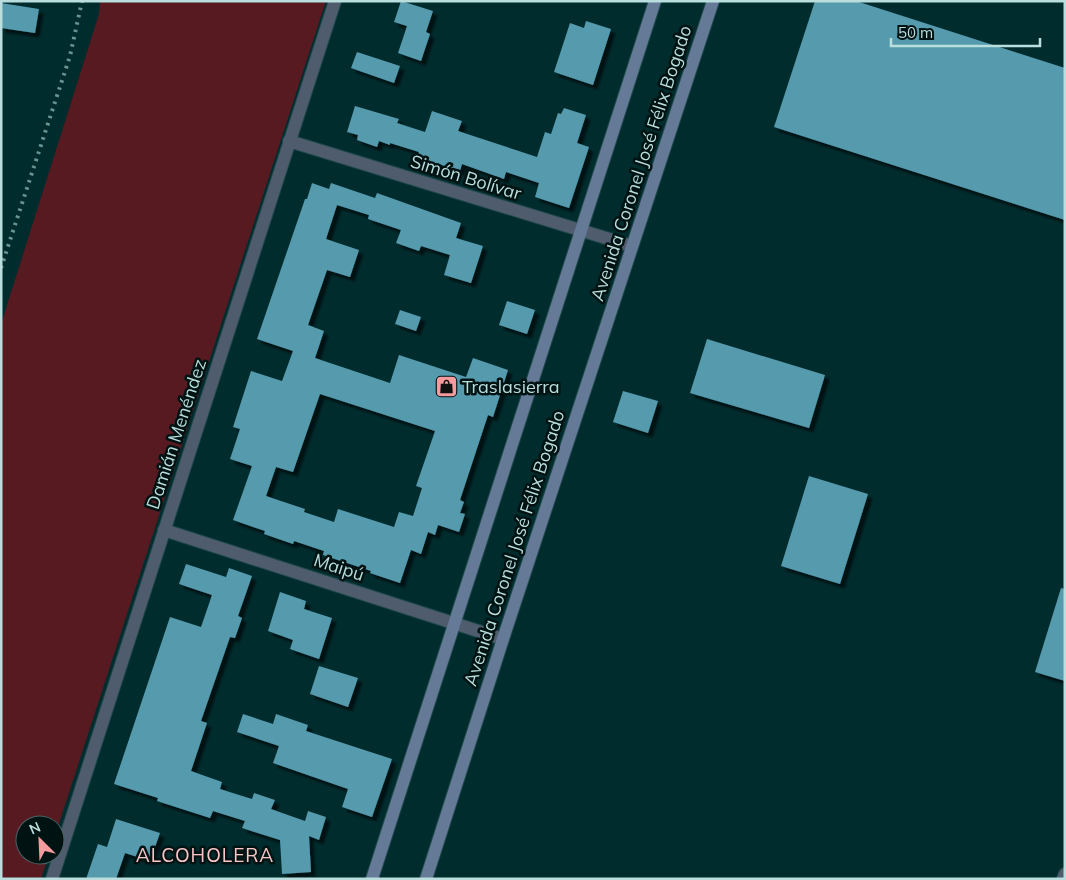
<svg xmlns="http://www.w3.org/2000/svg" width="1066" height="880" font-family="Mulish,sans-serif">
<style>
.green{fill:#571a21}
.building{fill:#549aad;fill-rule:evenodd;filter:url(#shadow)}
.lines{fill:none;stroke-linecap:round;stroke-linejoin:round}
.street-casing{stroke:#1e484a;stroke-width:14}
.secondary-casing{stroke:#1e484a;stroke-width:14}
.street{stroke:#4f5c6e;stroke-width:12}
.secondary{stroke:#657a97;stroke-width:12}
.rail{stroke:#6c9394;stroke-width:4;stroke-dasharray:2.5 5;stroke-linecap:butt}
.labels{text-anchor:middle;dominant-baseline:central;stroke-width:5;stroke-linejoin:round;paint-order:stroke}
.street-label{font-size:18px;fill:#badede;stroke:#001313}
.poi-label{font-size:18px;fill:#badede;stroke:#001313;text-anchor:start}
.neighbourhood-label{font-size:19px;letter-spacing:1px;fill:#fac6c7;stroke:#001313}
</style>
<defs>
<filter id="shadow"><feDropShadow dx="4.5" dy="4.5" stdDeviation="1" flood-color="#0009"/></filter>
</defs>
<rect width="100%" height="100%" fill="#002c2e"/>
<path class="green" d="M 100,1 L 326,1 L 55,836 L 55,825 L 25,825 L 25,855 L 49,855 L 41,879 L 1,879 L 1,324 L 99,14 Z"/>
<g class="building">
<path d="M 401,1 L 433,11 L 426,32 L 430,34 L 421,61 L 398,53 L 407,26 L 394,22 Z"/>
<path d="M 815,1 L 856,1 L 1065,68 L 1065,220 L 774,127 Z"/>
<path d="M 1,3 L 39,9 L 35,33 L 1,28 Z"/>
<path d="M 586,21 L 611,29 L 593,85 L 554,72 L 570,23 L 584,28 Z"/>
<path d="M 357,52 L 400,66 L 394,83 L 351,68 Z"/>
<path d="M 355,106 L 399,119 L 397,123 L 425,132 L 432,111 L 462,121 L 458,131 L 537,157 L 545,132 L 551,134 L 558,113 L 561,114 L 564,108 L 586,115 L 577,143 L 589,147 L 569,208 L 535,197 L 539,183 L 506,172 L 504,179 L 462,164 L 460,171 L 417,157 L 419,152 L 390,143 L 390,145 L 379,141 L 377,147 L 357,140 L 358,135 L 347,132 Z"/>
<path d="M 312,183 L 329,189 L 331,183 L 375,198 L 377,193 L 461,223 L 456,238 L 483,246 L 471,283 L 444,275 L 450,255 L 421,246 L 419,251 L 396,243 L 401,230 L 368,219 L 369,215 L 337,205 L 326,239 L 359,250 L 350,277 L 327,270 L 308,325 L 324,331 L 315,358 L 390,383 L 399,355 L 466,377 L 473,358 L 508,370 L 493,417 L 488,415 L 460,500 L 464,502 L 460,513 L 465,514 L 459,532 L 438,525 L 435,535 L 428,532 L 421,554 L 411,550 L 400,583 L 370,573 L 371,571 L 323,555 L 324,551 L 294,541 L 293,544 L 264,534 L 265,531 L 233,520 L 252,466 L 230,459 L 240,429 L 233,427 L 251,371 L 282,381 L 293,351 L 257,339 L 305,199 L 307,199 ZM 320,394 L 435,431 L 416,486 L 422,488 L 413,516 L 399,512 L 394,527 L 338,509 L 334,522 L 304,512 L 305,509 L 266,496 L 276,467 L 293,472 Z"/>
<path d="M 507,301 L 535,310 L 527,334 L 499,325 Z"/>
<path d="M 400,310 L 421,317 L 416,331 L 395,324 Z"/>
<path d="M 707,339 L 825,375 L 809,428 L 690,393 Z"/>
<path d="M 623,391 L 658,401 L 648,433 L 613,422 Z"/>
<path d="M 809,476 L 868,494 L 840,584 L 781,566 Z"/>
<path d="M 186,564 L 226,577 L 229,568 L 252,576 L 238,616 L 242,618 L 235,638 L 230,637 L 201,721 L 207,723 L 191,771 L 222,782 L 220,789 L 252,799 L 254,793 L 275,800 L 271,809 L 305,821 L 308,811 L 326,817 L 319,840 L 309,836 L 311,872 L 282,874 L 280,840 L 242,828 L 245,821 L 213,811 L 210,818 L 157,801 L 158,798 L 114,784 L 170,617 L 201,627 L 212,595 L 179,584 Z"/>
<path d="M 1061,588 L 1065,589 L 1065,681 L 1035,672 Z"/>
<path d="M 280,592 L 306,601 L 304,609 L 332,618 L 319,659 L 290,649 L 293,640 L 268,631 Z"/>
<path d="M 319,666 L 358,678 L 348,707 L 310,694 Z"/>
<path d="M 243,714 L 273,724 L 276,714 L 308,725 L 306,731 L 392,759 L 372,817 L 342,807 L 348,789 L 273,763 L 279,746 L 237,732 Z"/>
<path d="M 116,819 L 160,833 L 150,861 L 125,853 L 116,879 L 86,879 L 98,844 L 107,847 Z"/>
</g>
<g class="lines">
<defs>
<g id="street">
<path d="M 289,141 L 632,246"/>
<path d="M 164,530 L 503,639"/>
<path d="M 52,879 L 335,1"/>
<path d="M 1063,879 L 1065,874"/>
</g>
<g id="secondary">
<path d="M 372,879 L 655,1"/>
<path d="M 426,879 L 503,639 L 713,1"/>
</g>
</defs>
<use href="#street" class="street-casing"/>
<use href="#secondary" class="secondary-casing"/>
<use href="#street" class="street"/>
<use href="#secondary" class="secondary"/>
<path class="rail" d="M 1,268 L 70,56 L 82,1"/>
</g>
<defs>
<symbol id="shop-square" viewBox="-11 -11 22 22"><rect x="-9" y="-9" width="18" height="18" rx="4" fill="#f59b9e" stroke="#001313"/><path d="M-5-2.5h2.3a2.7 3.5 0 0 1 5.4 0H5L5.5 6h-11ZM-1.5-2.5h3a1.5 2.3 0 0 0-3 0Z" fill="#111"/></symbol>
</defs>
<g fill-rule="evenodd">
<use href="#shop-square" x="434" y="374" width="25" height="25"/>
</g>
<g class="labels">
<g class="street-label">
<text transform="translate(641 163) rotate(-72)">Avenida Coronel José Félix Bogado</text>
<text transform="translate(466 177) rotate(17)">Simón Bolívar</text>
<text transform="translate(176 434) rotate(-72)">Damián Menéndez</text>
<text transform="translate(514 548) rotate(-72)">Avenida Coronel José Félix Bogado</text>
<text transform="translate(339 567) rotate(18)">Maipú</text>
</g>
<g class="poi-label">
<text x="462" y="386">Traslasierra</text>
</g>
<g class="neighbourhood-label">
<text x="205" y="855">ALCOHOLERA</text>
</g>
</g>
<rect width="1066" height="880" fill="none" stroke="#badede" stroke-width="5"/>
<g transform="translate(40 840) rotate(336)"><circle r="24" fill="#001313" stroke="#4a6464"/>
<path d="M0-4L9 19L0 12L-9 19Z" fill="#f59b9e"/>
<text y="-8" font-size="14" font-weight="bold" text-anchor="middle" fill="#badede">N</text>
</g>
<path d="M891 38v8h149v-8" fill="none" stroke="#badede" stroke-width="2.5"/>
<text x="898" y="38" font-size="15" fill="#badede" stroke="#001313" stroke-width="4" paint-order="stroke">50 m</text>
</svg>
